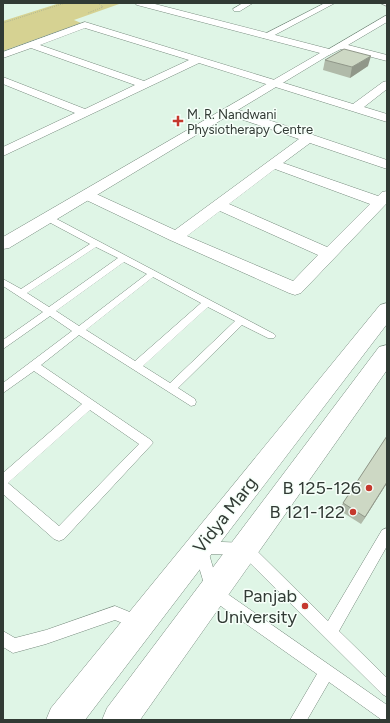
<svg xmlns="http://www.w3.org/2000/svg" width="390" height="723" font-family="Figtree,sans-serif">
<style>
.green{fill:#d6d292}
.lines{fill:none;stroke-linecap:round;stroke-linejoin:round}
.lane-casing{stroke:#778b7e;stroke-width:1}
.street-casing{stroke:#778b7e;stroke-width:1}
.secondary-casing{stroke:#778b7e;stroke-width:1}
.path{stroke:#91a196;stroke-width:1;stroke-dasharray:0.5 1.5;stroke-linecap:butt}
.lane{fill:#fff;fill-rule:evenodd}
.street{fill:#fff;fill-rule:evenodd}
.secondary{fill:#fff;fill-rule:evenodd}
.wall{fill:#b0baa9}
.shaded-wall{fill:#909789}
.building{fill:#cdd8c4;stroke:#909789}
.poi-dot{fill:#c5382d;stroke:#f6fff9;stroke-width:1.5}
.labels{text-anchor:middle;dominant-baseline:central;stroke-width:3;stroke-linejoin:round;paint-order:stroke}
.far-poi-label{font-size:13px;fill:#313a34;stroke:#f6fff9;text-anchor:start}
.near-poi-label{font-size:18px;fill:#313a34;stroke:#f6fff9;text-anchor:end}
.near-street-label{font-size:18px;fill:#313a34;stroke:#f6fff9}
</style>
<rect width="100%" height="100%" fill="#dff5e6"/>
<path class="green" d="M 60,3 L 122,3 L 74,20 L 81,23 L 3,51 L 3,21 Z"/>
<g class="lines">
<defs>
<g id="lane">
<path d="M 45,216 L 51,216 L 274,334 L 276,336 L 274,338 L 268,338 L 242,325 L 178,388 L 195,399 L 196,402 L 195,405 L 191,406 L 79,335 L 41,365 L 151,440 L 153,443 L 64,539 L 59,541 L 54,539 L 3,494 L 3,473 L 82,404 L 34,371 L 3,393 L 3,383 L 72,331 L 50,316 L 3,349 L 3,340 L 43,312 L 3,286 L 3,279 L 21,289 L 90,244 L 45,220 ZM 96,247 L 118,258 L 49,307 L 27,293 ZM 124,262 L 147,274 L 79,326 L 56,311 ZM 153,277 L 201,303 L 135,361 L 86,330 ZM 208,307 L 235,321 L 170,383 L 143,366 ZM 90,410 L 139,444 L 59,526 L 8,483 Z"/>
<path d="M 387,528 L 387,546 L 339,631 L 387,678 L 387,697 L 382,694 L 242,555 L 209,554 L 219,588 L 387,705 L 387,720 L 382,720 L 329,682 L 307,720 L 290,720 L 317,674 L 208,597 L 193,547 L 195,542 L 200,541 L 245,543 L 250,544 L 328,621 L 382,530 Z"/>
<path d="M 115,606 L 142,617 L 144,622 L 142,627 L 137,629 L 115,620 L 46,644 L 13,653 L 3,647 L 3,631 L 15,638 L 46,630 Z"/>
</g>
<g id="street">
<path d="M 243,3 L 253,3 L 240,11 L 234,11 L 233,9 Z"/>
<path d="M 325,3 L 335,3 L 269,38 L 263,38 L 261,36 Z"/>
<path d="M 380,3 L 387,3 L 387,6 Z"/>
<path d="M 387,15 L 387,22 L 348,45 L 387,55 L 387,61 L 341,49 L 329,55 L 324,52 Z"/>
<path d="M 85,22 L 353,104 L 383,82 L 387,81 L 387,89 L 364,107 L 387,114 L 387,122 L 199,63 L 3,156 L 3,147 L 75,113 L 3,84 L 3,77 L 85,109 L 135,85 L 31,48 L 3,58 L 3,52 ZM 85,28 L 189,60 L 144,81 L 40,45 Z"/>
<path d="M 230,107 L 387,160 L 387,169 L 310,143 L 283,163 L 378,196 L 382,192 L 387,191 L 387,203 L 301,293 L 295,295 L 289,293 L 170,240 L 82,198 L 80,195 L 82,192 L 87,191 L 92,192 L 175,230 L 299,139 L 226,114 L 224,111 L 226,108 ZM 275,169 L 370,204 L 327,247 L 229,204 ZM 220,211 L 318,255 L 293,281 L 187,236 Z"/>
</g>
<g id="secondary">
<path d="M 135,3 L 151,3 L 333,50 L 334,52 L 9,248 L 3,249 L 3,237 L 320,53 L 137,5 Z"/>
<path d="M 387,303 L 387,324 L 85,720 L 46,720 L 51,708 L 380,305 Z"/>
<path d="M 387,345 L 387,370 L 140,720 L 102,720 L 107,708 L 379,347 Z"/>
</g>
</defs>
<use href="#lane" class="lane-casing"/>
<use href="#street" class="street-casing"/>
<use href="#secondary" class="secondary-casing"/>
<g class="path">
<path d="M 88,13 L 103,7 L 98,3"/>
<path d="M 3,23 L 65,3"/>
</g>
<use href="#lane" class="lane"/>
<use href="#street" class="street"/>
<use href="#secondary" class="secondary"/>
</g>
<g class="wall">
<path d="M 325,60 L 368,66 L 350,78 L 323,70 Z"/>
<path d="M 387,436 L 387,483 L 361,524 L 339,510 L 343,503 Z"/>
</g>
<g class="shaded-wall">
<path d="M 371,56 L 368,66 L 350,78 L 352,67 Z"/>
<path d="M 387,482 L 387,483 L 361,524 L 365,517 Z"/>
</g>
<g class="building">
<path d="M 344,49 L 371,56 L 352,67 L 325,60 Z"/>
<path d="M 387,436 L 387,482 L 365,517 L 343,503 Z"/>
</g>
<g class="poi-dot">
<path d="M176 115h4v4h4v4h-4v4h-4v-4h-4v-4h4z"/>
<circle cx="369" cy="488" r="4"/>
<circle cx="353" cy="512" r="4"/>
<circle cx="305" cy="606" r="4"/>
</g>
<g class="labels">
<g class="far-poi-label">
<text x="187" y="114">M. R. Nandwani<tspan x="187" dy="15">Physiotherapy Centre</tspan></text>
</g>
<g class="near-poi-label">
<text x="361" y="488">B 125-126</text>
<text x="345" y="512">B 121-122</text>
<text x="297" y="596">Panjab<tspan x="297" dy="21">University</tspan></text>
</g>
<g class="near-street-label">
<text transform="translate(225 515) rotate(-52)">Vidya Marg</text>
</g>
</g>
<rect width="390" height="723" fill="none" stroke="#313a34" stroke-width="8"/>
</svg>
